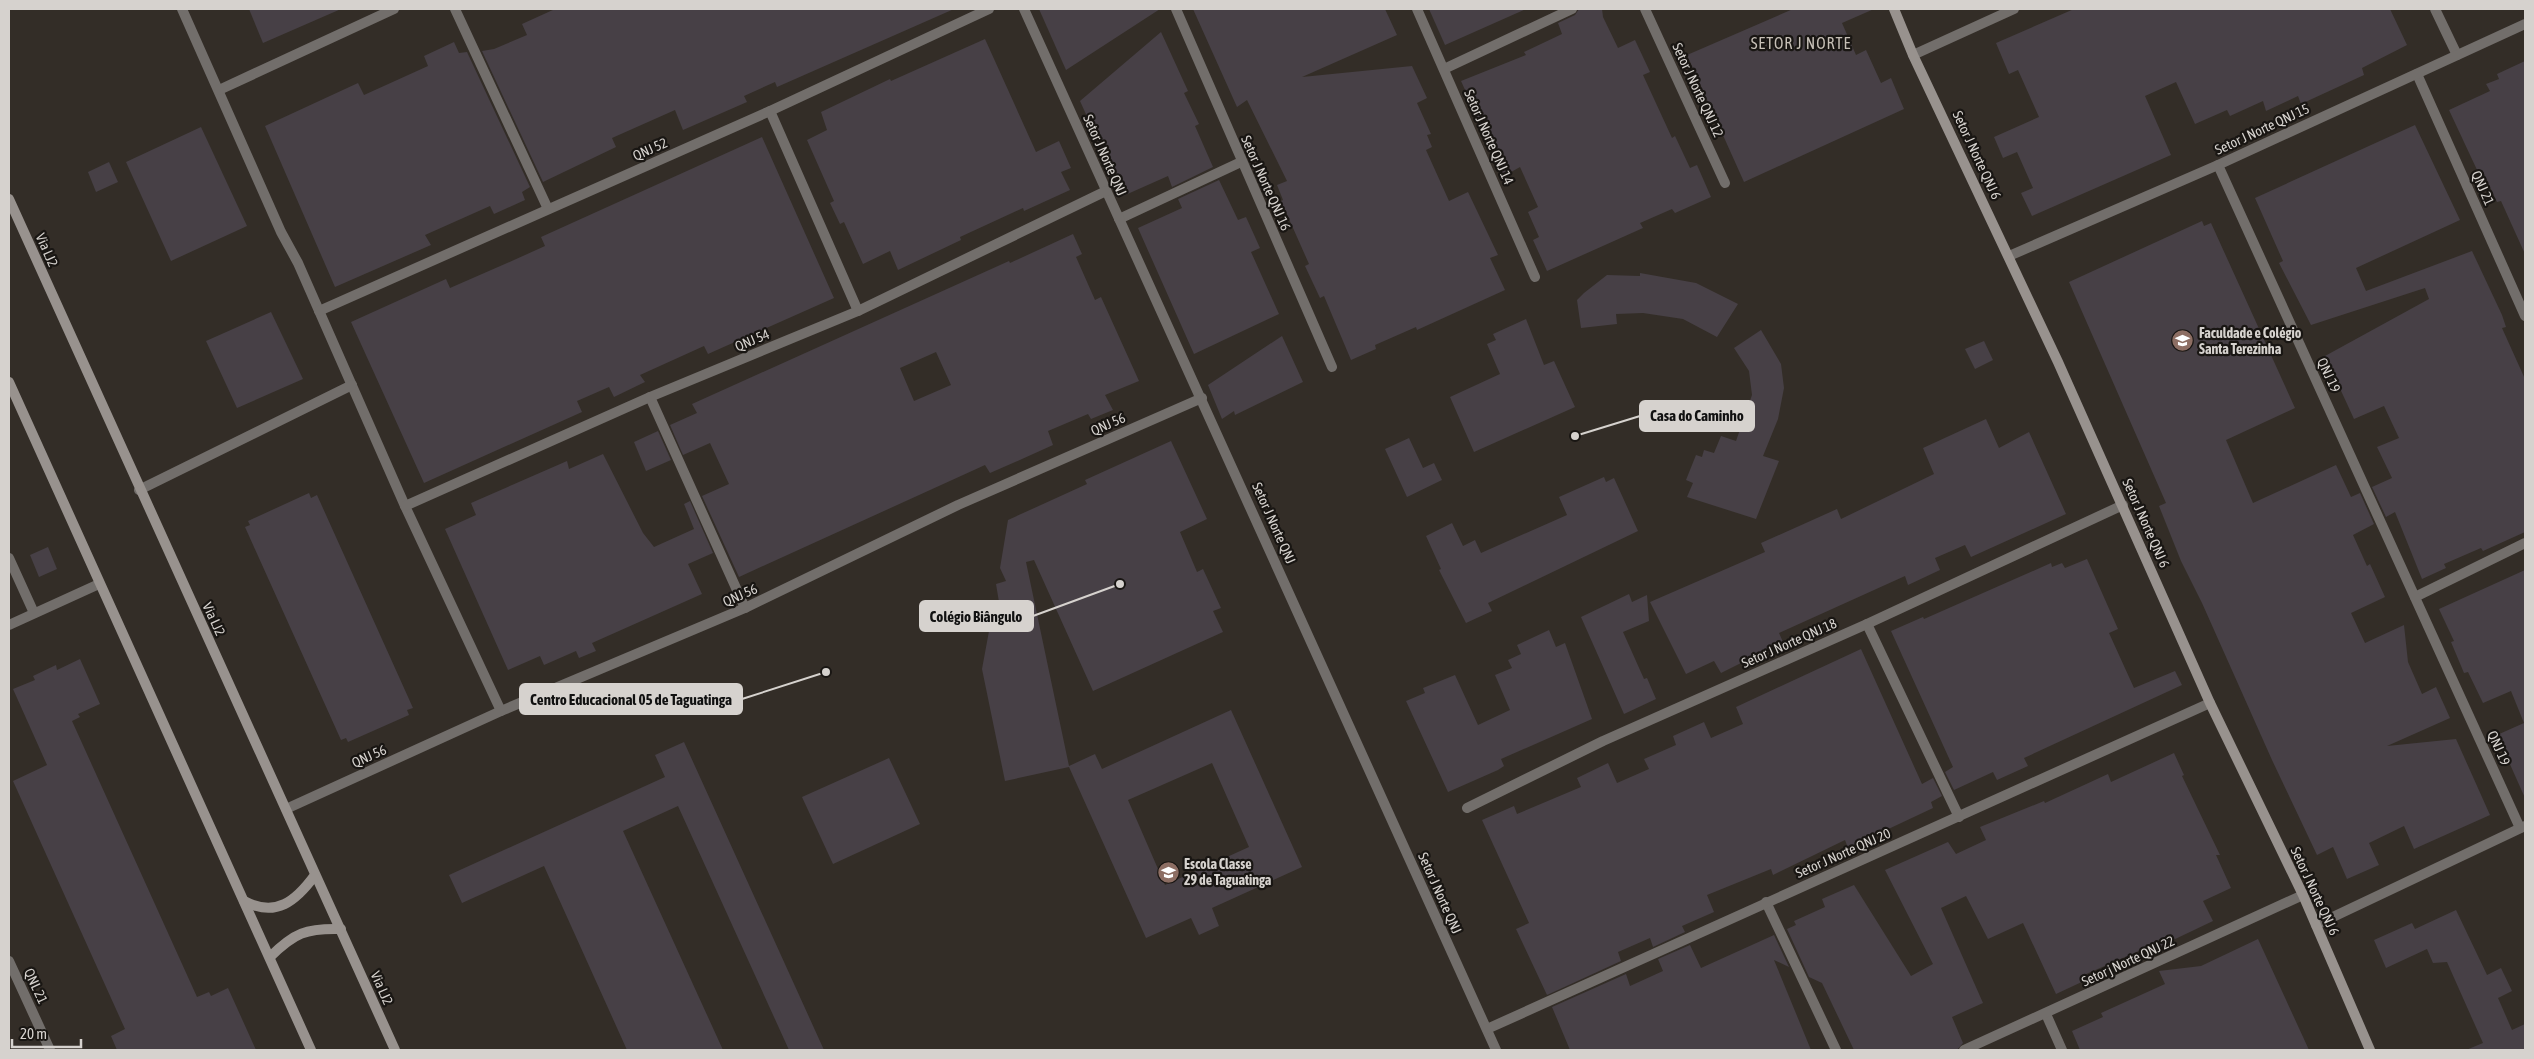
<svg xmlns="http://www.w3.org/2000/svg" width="2534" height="1059" font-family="'Asap Condensed',sans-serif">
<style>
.building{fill:#474046;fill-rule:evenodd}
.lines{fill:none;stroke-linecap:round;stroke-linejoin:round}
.pedestrian{stroke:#726e6b;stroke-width:10}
.minor{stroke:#726e6b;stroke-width:10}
.secondary{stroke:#98928e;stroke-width:10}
.labels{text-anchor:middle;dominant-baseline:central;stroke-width:4.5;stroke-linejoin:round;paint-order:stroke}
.street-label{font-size:14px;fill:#d6d2ce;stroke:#191613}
.poi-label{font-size:14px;font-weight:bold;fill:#d6d2ce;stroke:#191613;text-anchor:start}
.quarter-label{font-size:16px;letter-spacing:1px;fill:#c6bfb6;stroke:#191613}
.leader{fill:none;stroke:#d6d2ce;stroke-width:2}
.callout-dot{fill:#d6d2ce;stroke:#191613;stroke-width:2}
.callout{fill:#d6d2ce;stroke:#d6d2ce;stroke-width:2}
.callout-label{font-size:15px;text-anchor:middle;font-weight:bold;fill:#111}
</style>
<rect width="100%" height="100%" fill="#332d27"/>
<g class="building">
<path d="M 249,9 L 341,9 L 263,43 Z"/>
<path d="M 555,9 L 954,9 L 777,87 L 775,82 L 744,96 L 747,102 L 683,130 L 675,110 L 612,138 L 616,147 L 543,182 L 482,51 L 494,49 L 527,35 L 522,24 Z"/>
<path d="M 1039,9 L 1160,9 L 1066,70 Z"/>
<path d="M 1193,9 L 1385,9 L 1397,35 L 1302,77 L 1412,66 L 1427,98 L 1417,103 L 1431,134 L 1427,135 L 1432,147 L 1426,150 L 1449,201 L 1468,192 L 1498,255 L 1490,258 L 1505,290 L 1417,330 L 1416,327 L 1375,345 L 1376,349 L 1351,360 L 1324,296 L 1320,298 L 1305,266 L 1309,264 L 1281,201 L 1283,200 L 1277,185 L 1287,181 L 1247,100 L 1237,107 Z"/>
<path d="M 1429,9 L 1526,9 L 1445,45 Z"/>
<path d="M 1579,9 L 1602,9 L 1603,17 L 1618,48 L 1635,40 L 1650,72 L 1643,75 L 1672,138 L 1675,136 L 1690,168 L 1697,165 L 1711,197 L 1675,213 L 1672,209 L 1640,223 L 1643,228 L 1547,271 L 1533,240 L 1539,237 L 1528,212 L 1538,207 L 1520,167 L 1504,176 L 1461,81 L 1526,55 L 1524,52 L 1562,34 L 1558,23 L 1575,15 Z"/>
<path d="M 1793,9 L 1874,9 L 1842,23 L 1856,55 L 1866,50 L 1881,83 L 1891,78 L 1904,109 L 1744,182 L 1687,55 Z"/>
<path d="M 2074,9 L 2390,9 L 2407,45 L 2362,68 L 2364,75 L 2301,104 L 2298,96 L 2266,111 L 2263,101 L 2230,116 L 2227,110 L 2195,124 L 2176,82 L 2145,96 L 2171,155 L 2032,216 L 2021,193 L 2033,188 L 2017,152 L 2003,158 L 1994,137 L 2039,117 L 2018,70 L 2009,74 L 1996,43 Z"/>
<path d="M 1161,32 L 1188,91 L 1184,93 L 1199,124 L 1195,126 L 1213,167 L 1172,187 L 1168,176 L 1123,196 L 1080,101 Z"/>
<path d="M 985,39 L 1036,152 L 1059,141 L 1071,168 L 1061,172 L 1070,190 L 1024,211 L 1023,208 L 960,237 L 961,240 L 898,270 L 890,251 L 863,264 L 844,222 L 840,224 L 830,203 L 834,201 L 807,140 L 827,130 L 821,112 L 890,79 L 891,81 Z"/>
<path d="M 454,42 L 459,53 L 467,52 L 530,187 L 522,192 L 525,200 L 494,214 L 490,206 L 425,235 L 431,245 L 335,287 L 265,126 L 358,83 L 364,95 L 428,66 L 424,56 Z"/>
<path d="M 2525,61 L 2525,254 L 2501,201 L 2497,202 L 2482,170 L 2478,172 L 2449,110 L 2490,91 L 2486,84 L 2499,79 L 2497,74 Z"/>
<path d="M 2415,125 L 2460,220 L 2356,268 L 2366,291 L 2472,251 L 2502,315 L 2506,327 L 2502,328 L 2525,379 L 2525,532 L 2483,551 L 2481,548 L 2444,564 L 2446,568 L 2422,579 L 2395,512 L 2386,517 L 2372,487 L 2392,478 L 2377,447 L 2399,438 L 2384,406 L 2354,419 L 2325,356 L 2429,299 L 2425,288 L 2311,325 L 2279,263 L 2283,261 L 2255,198 Z"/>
<path d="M 201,127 L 247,226 L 171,261 L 126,162 Z"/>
<path d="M 762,137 L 834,298 L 708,354 L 704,346 L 640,375 L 645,382 L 614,397 L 609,387 L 577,401 L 582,412 L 424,483 L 351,322 L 446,279 L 450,288 L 514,260 L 545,246 L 541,237 Z"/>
<path d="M 109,162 L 118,182 L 96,192 L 88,172 Z"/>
<path d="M 1219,180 L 1238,220 L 1246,217 L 1260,248 L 1251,252 L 1279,314 L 1194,354 L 1138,228 L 1182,208 L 1178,199 Z"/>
<path d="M 2202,221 L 2204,226 L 2211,223 L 2295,408 L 2226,440 L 2253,503 L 2336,465 L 2351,497 L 2360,493 L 2374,524 L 2353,535 L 2367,566 L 2370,564 L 2385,597 L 2351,613 L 2365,643 L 2404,625 L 2408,662 L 2422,694 L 2436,687 L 2450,718 L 2387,746 L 2456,739 L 2490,815 L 2414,849 L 2404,826 L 2369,843 L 2379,865 L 2347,879 L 2333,847 L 2317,855 L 2272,760 L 2202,603 L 2181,561 L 2159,506 L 2166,503 L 2069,282 Z"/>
<path d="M 1073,234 L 1082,254 L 1076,257 L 1095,300 L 1101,297 L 1139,381 L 1105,395 L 1113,410 L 1091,419 L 1088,414 L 1048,431 L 1053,445 L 1022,459 L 990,473 L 985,465 L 739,577 L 702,496 L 729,484 L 710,443 L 683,455 L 670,425 L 697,413 L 692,404 L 1009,261 L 1010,263 ZM 936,352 L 951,385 L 914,401 L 900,368 Z"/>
<path d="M 1640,273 L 1696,283 L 1738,304 L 1717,337 L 1683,319 L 1643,313 L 1616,314 L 1617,324 L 1581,328 L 1577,300 L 1584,293 L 1607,275 L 1640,276 Z"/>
<path d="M 271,312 L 303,379 L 237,408 L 206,341 Z"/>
<path d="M 1526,319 L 1544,365 L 1554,361 L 1575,407 L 1474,452 L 1450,397 L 1500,374 L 1487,344 L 1496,340 L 1493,334 Z"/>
<path d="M 1761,330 L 1781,364 L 1784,388 L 1778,419 L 1763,456 L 1779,461 L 1756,519 L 1687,497 L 1693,483 L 1686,480 L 1696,455 L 1702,457 L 1704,450 L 1714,453 L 1721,436 L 1736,441 L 1752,395 L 1749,371 L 1734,348 Z"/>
<path d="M 1282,336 L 1303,382 L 1235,415 L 1234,411 L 1222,419 L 1208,385 Z"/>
<path d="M 1984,341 L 1993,360 L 1975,369 L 1965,349 Z"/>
<path d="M 1986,419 L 1999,448 L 2029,432 L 2066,514 L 1971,557 L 1965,545 L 1935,558 L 1940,570 L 1908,585 L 1905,576 L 1779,633 L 1783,642 L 1721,673 L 1714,661 L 1686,674 L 1650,602 L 1765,552 L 1761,543 L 1817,518 L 1837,509 L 1841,519 L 1934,474 L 1923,448 Z"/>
<path d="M 658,431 L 671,460 L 646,471 L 634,442 Z"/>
<path d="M 1409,438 L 1423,468 L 1434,463 L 1442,480 L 1407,497 L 1385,449 Z"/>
<path d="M 1171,441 L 1207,519 L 1180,532 L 1197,572 L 1203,569 L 1221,608 L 1213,611 L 1223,632 L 1093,691 L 1034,560 L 1026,562 L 1069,766 L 1095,754 L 1102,769 L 1231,710 L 1302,867 L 1212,908 L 1219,926 L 1199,935 L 1191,918 L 1146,938 L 1069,767 L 1005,781 L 982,669 L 994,604 L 999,602 L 996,584 L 1006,581 L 1000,568 L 1008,520 L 1087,484 L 1085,480 ZM 1212,763 L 1249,847 L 1165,885 L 1128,800 Z"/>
<path d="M 603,454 L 643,533 L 654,547 L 694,529 L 684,504 L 690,501 L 713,553 L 688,564 L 702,594 L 592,643 L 596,651 L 579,658 L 576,651 L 544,665 L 540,656 L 508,670 L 445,529 L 476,515 L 471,503 L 567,461 L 569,469 Z"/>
<path d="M 1604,477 L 1606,482 L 1614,478 L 1638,531 L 1488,603 L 1492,611 L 1466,623 L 1439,570 L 1441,569 L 1426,536 L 1452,523 L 1463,546 L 1475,540 L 1481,553 L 1567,515 L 1559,497 Z"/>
<path d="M 309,493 L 311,498 L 317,495 L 413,708 L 407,710 L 409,715 L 348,742 L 346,738 L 341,740 L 245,527 L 250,525 L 248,521 Z"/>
<path d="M 48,547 L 57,569 L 39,577 L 30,555 Z"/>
<path d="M 2087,559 L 2118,629 L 2109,633 L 2134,688 L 2175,671 L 2182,685 L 2024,758 L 2028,766 L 1997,780 L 1993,772 L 1954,790 L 1945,772 L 1953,767 L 1891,631 L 1923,617 L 1924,619 L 2051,563 L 2052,567 L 2062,563 L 2065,568 Z"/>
<path d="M 2525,570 L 2525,798 L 2497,735 L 2524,723 L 2511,691 L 2483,703 L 2468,672 L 2464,673 L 2451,642 L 2454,641 L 2439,609 Z"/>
<path d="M 1629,594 L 1632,602 L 1647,595 L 1649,621 L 1623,632 L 1644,679 L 1647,678 L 1656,699 L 1624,714 L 1581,617 Z"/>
<path d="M 1549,630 L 1556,647 L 1565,643 L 1592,719 L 1501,759 L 1504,766 L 1498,770 L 1448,792 L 1406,701 L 1425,693 L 1423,688 L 1455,675 L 1478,725 L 1510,710 L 1495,675 L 1512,668 L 1508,660 L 1521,654 L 1517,645 Z"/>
<path d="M 1861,649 L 1922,784 L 1933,778 L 1942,796 L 1931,802 L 1933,808 L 1848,848 L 1845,840 L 1773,875 L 1771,869 L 1707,895 L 1714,912 L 1682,926 L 1685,932 L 1653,947 L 1650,938 L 1618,952 L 1621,961 L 1547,995 L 1516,929 L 1529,923 L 1482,820 L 1514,806 L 1517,814 L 1581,787 L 1577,778 L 1608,763 L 1617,783 L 1649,769 L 1644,759 L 1676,745 L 1673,736 L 1704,722 L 1711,738 L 1743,724 L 1736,707 Z"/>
<path d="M 80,659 L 100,704 L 78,714 L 80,717 L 72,721 L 197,997 L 209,992 L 211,996 L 228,988 L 256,1050 L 117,1050 L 111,1036 L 125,1029 L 13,781 L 47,765 L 13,689 L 35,680 L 33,676 L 56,665 L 57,670 Z"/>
<path d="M 684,742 L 824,1050 L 789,1050 L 678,806 L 623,831 L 723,1050 L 627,1050 L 544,866 L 462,903 L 449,875 L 665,777 L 655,755 Z"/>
<path d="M 2174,753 L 2184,775 L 2182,776 L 2220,855 L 2216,855 L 2231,888 L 2203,901 L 2213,921 L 2150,951 L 2148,947 L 2084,975 L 2086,980 L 2056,994 L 2023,923 L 1988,939 L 1966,896 L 1941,908 L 1983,1003 L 1952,1017 L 1963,1043 L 1957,1050 L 1854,1050 L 1822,983 L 1809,977 L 1787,929 L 1796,925 L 1794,921 L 1825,907 L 1822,899 L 1854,885 L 1911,976 L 1933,964 L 1885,870 L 1948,842 L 1956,854 L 1986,840 L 1980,827 L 2044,801 L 2045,803 L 2108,774 L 2111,782 Z"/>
<path d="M 889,758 L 920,824 L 833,864 L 802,797 Z"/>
<path d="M 2456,910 L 2487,975 L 2501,968 L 2512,991 L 2498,998 L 2512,1030 L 2525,1024 L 2525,1050 L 2466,1050 L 2483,1043 L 2447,962 L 2433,963 L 2427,949 L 2386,968 L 2374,940 L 2412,923 L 2415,929 Z"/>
<path d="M 1774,935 L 1789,967 L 1774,960 L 1811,1050 L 1570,1050 L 1552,1007 L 1626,974 L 1630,986 L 1663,971 L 1658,959 L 1690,945 L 1701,968 Z"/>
<path d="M 2258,939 L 2309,1050 L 2080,1050 L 2072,1031 L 2103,1017 L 2101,1013 L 2165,984 L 2159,971 L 2201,966 Z"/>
</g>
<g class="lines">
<g class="pedestrian">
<path d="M 455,9 L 548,209"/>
<path d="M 2435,9 L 2457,55"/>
<path d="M 1444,69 L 1572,9"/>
<path d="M 770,111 L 858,311"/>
<path d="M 1119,219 L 1241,162"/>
<path d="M 650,397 L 745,608"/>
<path d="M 2415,597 L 2525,543"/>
<path d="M 1867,624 L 1959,817"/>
<path d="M 1766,902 L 1836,1050"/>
<path d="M 2046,1014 L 2062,1050"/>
</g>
<g class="minor">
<path d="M 182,9 L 281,232 L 298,263 L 405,506 L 501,711"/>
<path d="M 1024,9 L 1496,1050"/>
<path d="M 1176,9 L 1332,367"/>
<path d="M 1417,9 L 1535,277"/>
<path d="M 1645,9 L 1725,183"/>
<path d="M 1913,55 L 2014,9"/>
<path d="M 2417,74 L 2525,316"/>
<path d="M 219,90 L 394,9"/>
<path d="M 2218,165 L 2520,828"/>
<path d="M 2009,256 L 2218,165 L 2525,24"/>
<path d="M 319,311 L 770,111 L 989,9"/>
<path d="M 139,490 L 352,385"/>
<path d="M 405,506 L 650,397 L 858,311 L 1106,191"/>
<path d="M 9,558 L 34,613"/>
<path d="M 9,625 L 99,584"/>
<path d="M 1467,808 L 1603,741 L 1867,624 L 2123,505"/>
<path d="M 286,809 L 501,711 L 745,608 L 958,505 L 1202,398"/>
<path d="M 2316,925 L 2525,826"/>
<path d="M 9,961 L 50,1050"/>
<path d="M 1487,1029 L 2210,703"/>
<path d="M 1964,1050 L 2303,895"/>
</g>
<g class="secondary">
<path d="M 1894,9 L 1913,55 L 2058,362 L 2210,703 L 2303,895 L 2370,1050"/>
<path d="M 9,199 L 395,1050"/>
<path d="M 9,382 L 311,1050"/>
<path d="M 244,901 C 276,918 296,901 315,875"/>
<path d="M 270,957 C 294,933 306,928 341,929"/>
</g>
</g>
<defs>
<symbol id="university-disc" viewBox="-11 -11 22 22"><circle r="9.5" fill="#8d6e63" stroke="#191613"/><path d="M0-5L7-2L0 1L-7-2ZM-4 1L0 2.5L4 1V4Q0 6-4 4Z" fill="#fff"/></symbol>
<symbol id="school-disc" viewBox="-11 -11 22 22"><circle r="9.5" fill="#8d6e63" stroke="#191613"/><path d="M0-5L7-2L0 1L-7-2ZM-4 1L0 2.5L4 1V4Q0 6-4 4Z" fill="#fff"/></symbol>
</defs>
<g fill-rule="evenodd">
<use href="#university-disc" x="2170" y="328" width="25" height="25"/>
<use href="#school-disc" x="1156" y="860" width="25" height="25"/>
</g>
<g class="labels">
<g class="street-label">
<text transform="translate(1698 90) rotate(65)">Setor J Norte QNJ 12</text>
<text transform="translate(2262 129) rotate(-25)">Setor J Norte QNJ 15</text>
<text transform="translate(1489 137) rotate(66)">Setor J Norte QNJ 14</text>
<text transform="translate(650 149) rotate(-24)">QNJ 52</text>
<text transform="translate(1105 155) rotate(66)">Setor J Norte QNJ</text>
<text transform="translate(1977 155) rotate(65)">Setor J Norte QNJ 6</text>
<text transform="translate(1266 183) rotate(66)">Setor J Norte QNJ 16</text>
<text transform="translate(2483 188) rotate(66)">QNJ 21</text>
<text transform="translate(47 250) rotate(66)">Via LJ2</text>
<text transform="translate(752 340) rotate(-23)">QNJ 54</text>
<text transform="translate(2329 375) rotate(65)">QNJ 19</text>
<text transform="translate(1108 424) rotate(-24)">QNJ 56</text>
<text transform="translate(1274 523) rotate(66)">Setor J Norte QNJ</text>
<text transform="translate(2146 523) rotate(66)">Setor J Norte QNJ 6</text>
<text transform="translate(740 595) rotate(-24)">QNJ 56</text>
<text transform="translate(214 619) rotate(65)">Via LJ2</text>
<text transform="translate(1789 643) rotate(-24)">Setor J Norte QNJ 18</text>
<text transform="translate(2499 748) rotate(66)">QNJ 19</text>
<text transform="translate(369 756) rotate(-24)">QNJ 56</text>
<text transform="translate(1843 853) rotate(-24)">Setor J Norte QNJ 20</text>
<text transform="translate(2315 891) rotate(65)">Setor J Norte QNJ 6</text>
<text transform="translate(1440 893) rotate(66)">Setor J Norte QNJ</text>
<text transform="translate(2128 961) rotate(-25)">Setor j Norte QNJ 22</text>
<text transform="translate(36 986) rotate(65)">QNL 21</text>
<text transform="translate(382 988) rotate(66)">Via LJ2</text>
</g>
<g class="poi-label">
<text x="2199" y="333">Faculdade e Colégio<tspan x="2199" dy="16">Santa Terezinha</tspan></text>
<text x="1184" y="864">Escola Classe<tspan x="1184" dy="16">29 de Taguatinga</tspan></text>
</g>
<g class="quarter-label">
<text x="1801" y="43">SETOR J NORTE</text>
</g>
</g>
<path class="leader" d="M1575 436L1640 416M1120 584L1033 616M826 672L742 699"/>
<g class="callout-dot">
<circle cx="1575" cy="436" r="5"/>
<circle cx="1120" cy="584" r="5"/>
<circle cx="826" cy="672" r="5"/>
</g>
<g class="callout">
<rect x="1640" y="401" width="114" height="30" rx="5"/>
<rect x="920" y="601" width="113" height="30" rx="5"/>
<rect x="520" y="684" width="222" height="30" rx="5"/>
</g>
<g class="callout-label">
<text x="1697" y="421">Casa do Caminho</text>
<text x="976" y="622">Colégio Biângulo</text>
<text x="631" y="705">Centro Educacional 05 de Taguatinga</text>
</g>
<rect width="2534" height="1059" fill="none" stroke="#d6d2ce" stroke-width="20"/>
<path d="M12 1039v8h69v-8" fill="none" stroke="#d6d2ce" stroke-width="2.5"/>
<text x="20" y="1039" font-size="15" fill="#d6d2ce" stroke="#191613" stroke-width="4" paint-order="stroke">20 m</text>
</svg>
